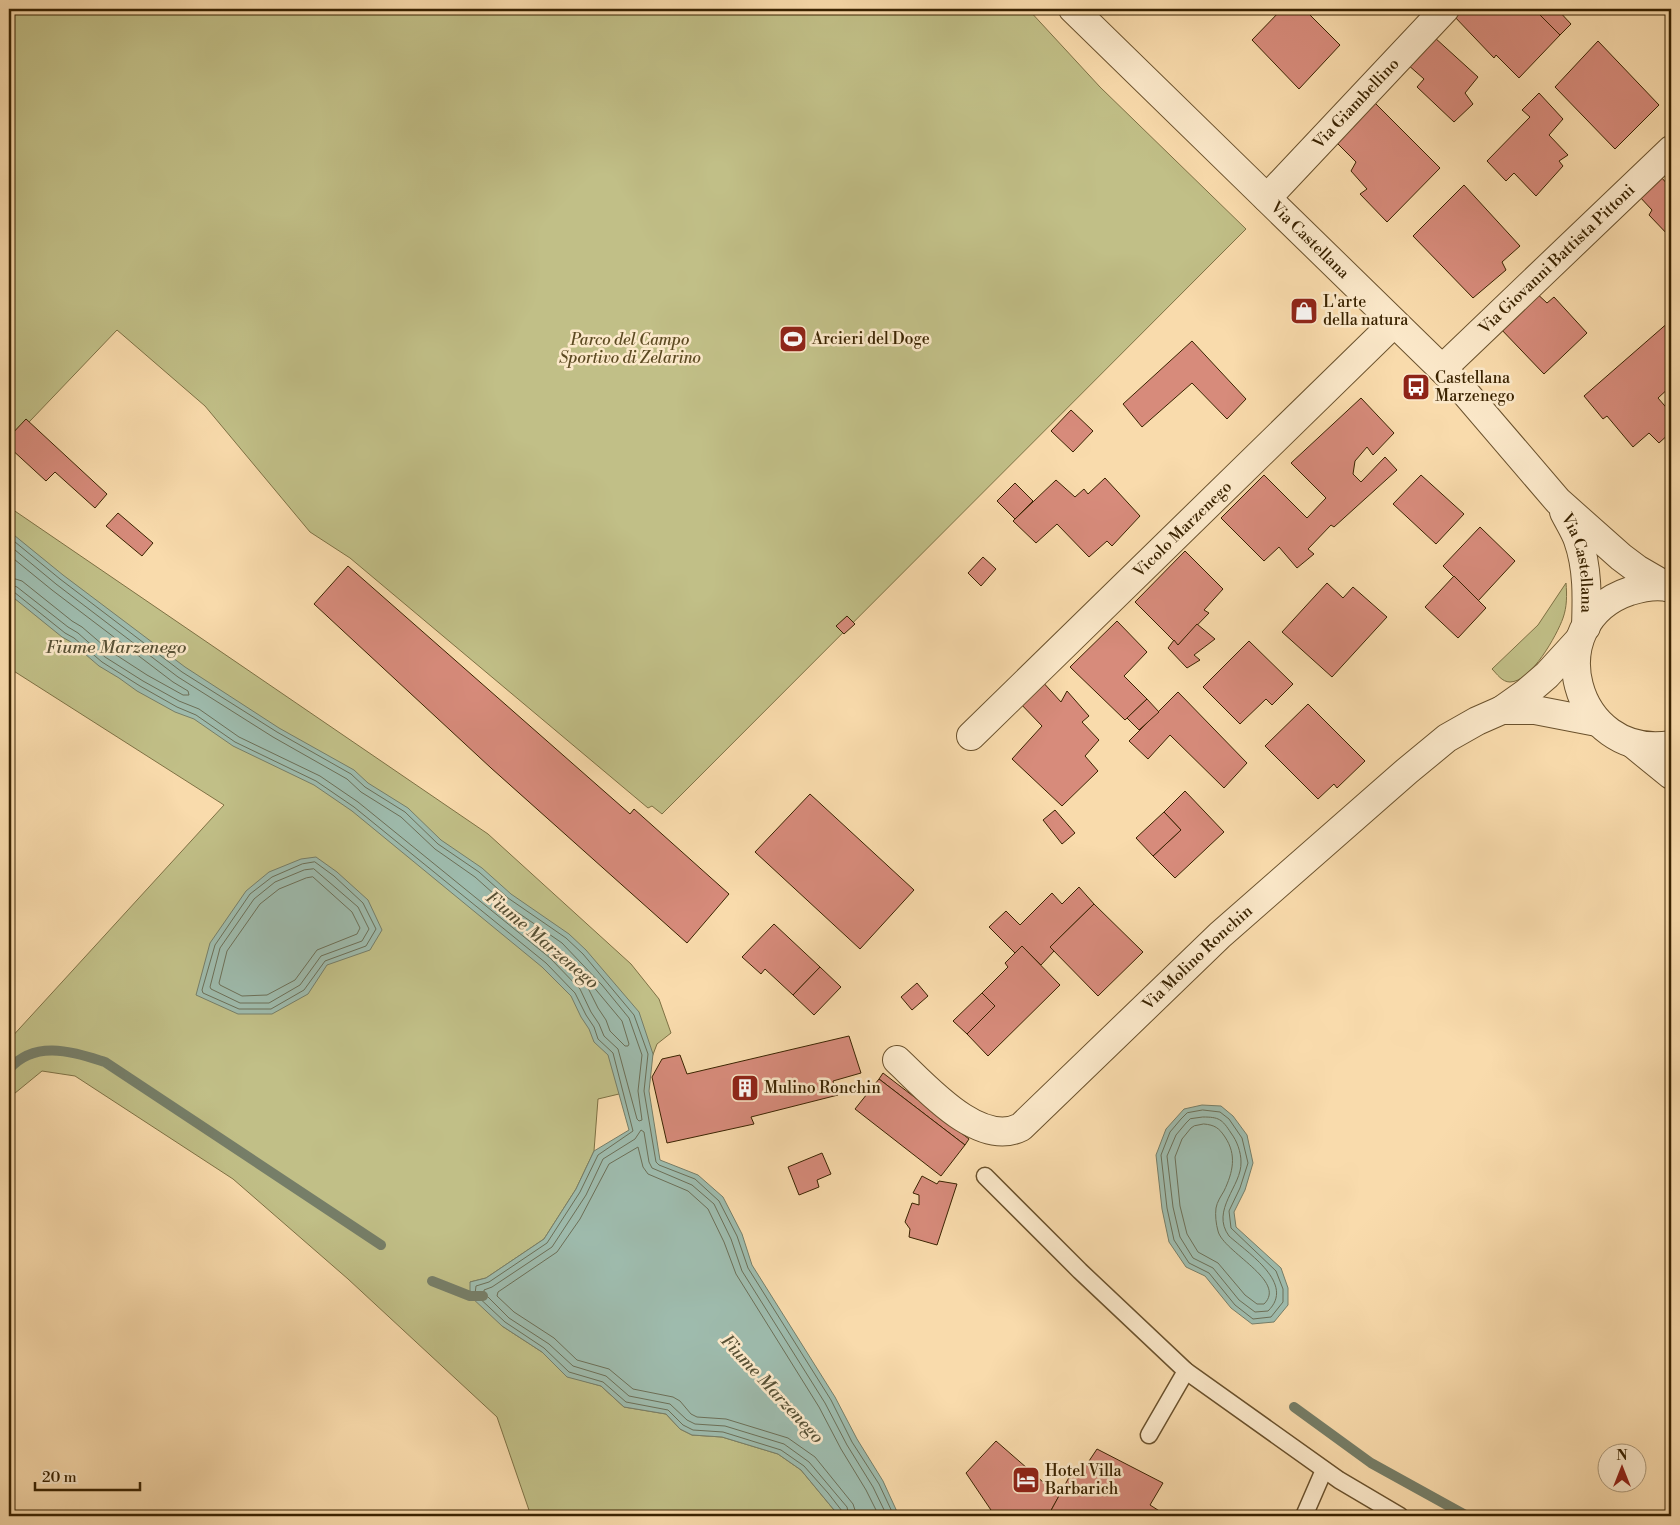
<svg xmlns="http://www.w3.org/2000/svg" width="1680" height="1525" font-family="'Libre Bodoni',serif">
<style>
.green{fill:#c1bf87;stroke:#7e7144}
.water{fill:#9ebbad;stroke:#767e68}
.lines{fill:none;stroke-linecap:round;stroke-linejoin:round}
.shore{stroke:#6c6f57;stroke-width:1}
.stream{stroke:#767e68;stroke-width:10}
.building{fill:#d78b7b;stroke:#3a2301}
.service-casing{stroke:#6a512c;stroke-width:19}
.minor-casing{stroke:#6a512c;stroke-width:30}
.tertiary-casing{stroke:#6a512c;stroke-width:30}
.service{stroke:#fbe8c9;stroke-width:16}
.minor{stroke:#fbe8c9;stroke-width:28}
.tertiary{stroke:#fbe8c9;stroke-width:28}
.labels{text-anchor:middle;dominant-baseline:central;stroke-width:5;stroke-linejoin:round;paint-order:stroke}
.street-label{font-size:16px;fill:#3a2301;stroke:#fbe8c9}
.poi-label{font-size:16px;fill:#3a2301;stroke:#fbe8c9;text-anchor:start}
.park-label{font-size:16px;font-style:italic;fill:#5c4a22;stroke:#fbe8c9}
.water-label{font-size:18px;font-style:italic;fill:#585135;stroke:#fbe8c9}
</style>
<rect width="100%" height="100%" fill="#f9dbac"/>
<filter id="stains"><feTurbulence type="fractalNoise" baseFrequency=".004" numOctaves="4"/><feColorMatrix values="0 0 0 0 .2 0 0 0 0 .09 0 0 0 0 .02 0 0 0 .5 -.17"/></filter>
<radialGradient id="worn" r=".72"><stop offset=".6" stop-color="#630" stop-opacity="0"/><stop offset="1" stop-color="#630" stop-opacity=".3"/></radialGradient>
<g class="green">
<path d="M 9,9 L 1028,9 L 1100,87 L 1246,229 L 662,814 L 652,806 L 648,808 L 350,558 L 310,532 L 205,406 L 117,330 L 9,443 Z"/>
<path d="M 9,507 L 488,834 L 631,964 L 659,999 L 671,1033 L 657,1044 L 640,1089 L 598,1099 L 594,1151 L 576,1189 L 544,1239 L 486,1278 L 470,1282 L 502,1326 L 542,1352 L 567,1376 L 601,1386 L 624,1407 L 666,1414 L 680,1429 L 692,1435 L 722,1437 L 778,1454 L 801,1470 L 839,1516 L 531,1516 L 497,1417 L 348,1279 L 233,1179 L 75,1076 L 42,1071 L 9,1098 L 9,1040 L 224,805 L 9,668 Z"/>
<path d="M 1566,583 C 1567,595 1567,607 1563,618 C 1557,635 1531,682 1510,682 C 1502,682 1497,674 1492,669 L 1538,625 Z"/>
</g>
<g class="water">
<path d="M 9,531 L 63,575 L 185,667 L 279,728 L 354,770 L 368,783 L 408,808 L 441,840 L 482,868 L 511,894 L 569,934 L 586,950 L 639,1012 L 653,1054 L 649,1091 L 660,1160 L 698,1175 L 723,1197 L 742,1234 L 752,1265 L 835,1397 L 857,1439 L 883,1481 L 899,1516 L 839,1516 L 801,1470 L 778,1454 L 722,1437 L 692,1435 L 680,1429 L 666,1414 L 624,1407 L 601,1386 L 567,1377 L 542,1352 L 502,1326 L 470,1296 L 470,1282 L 486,1278 L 544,1239 L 576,1189 L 594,1151 L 629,1130 L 608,1055 L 594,1042 L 589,1029 L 581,1017 L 571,996 L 542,967 L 352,811 L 314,785 L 233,746 L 194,719 L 175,712 L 137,691 L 119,678 L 99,666 L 71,642 L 62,637 L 9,594 Z"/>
<path d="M 316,857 L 337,872 L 368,900 L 382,930 L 370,950 L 327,965 L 308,994 L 272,1014 L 238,1014 L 196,995 L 210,943 L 246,891 L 269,872 L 301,859 Z"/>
<path d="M 1202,1105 L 1221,1106 L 1233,1116 L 1247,1135 L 1253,1163 L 1245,1190 L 1234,1212 L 1236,1227 L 1281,1268 L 1288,1288 L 1288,1305 L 1274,1322 L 1252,1324 L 1231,1308 L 1205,1276 L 1186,1267 L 1169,1242 L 1162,1209 L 1156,1155 L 1166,1129 L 1184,1109 Z"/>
</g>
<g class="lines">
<g class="shore">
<path d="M 9,537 L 60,579 L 182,672 L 277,732 L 351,774 L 365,787 L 405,812 L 438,844 L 479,872 L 508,898 L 566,938 L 583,954 L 634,1015 L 648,1054 L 644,1091 L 656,1162 L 659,1165 L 695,1179 L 719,1201 L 737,1236 L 748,1268 L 831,1400 L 852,1442 L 879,1484 L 894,1516"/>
<path d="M 9,545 L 56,584 L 178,677 L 273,737 L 347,779 L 361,792 L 401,817 L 435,849 L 475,877 L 504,903 L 562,943 L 602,985 L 629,1018 L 642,1055 L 638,1091 L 642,1120 L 639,1121 L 637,1119 L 618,1049 L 604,1036 L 599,1024 L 591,1012 L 580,989 L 550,958 L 358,802 L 320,776 L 239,737 L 199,709 L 179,701 L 143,681 L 105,657 L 78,633 L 68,627 L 17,587 L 9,584"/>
<path d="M 9,555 L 52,590 L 173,682 L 188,691 L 189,695 L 183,695 L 147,675 L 110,651 L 82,627 L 72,621 L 22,581 L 9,577"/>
<path d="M 9,591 L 14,592 L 65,633 L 74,638 L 102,662 L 140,686 L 177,707 L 196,715 L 235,742 L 316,781 L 354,807 L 546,963 L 575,993 L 586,1015 L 594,1027 L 598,1039 L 613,1053 L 633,1131 L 598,1155 L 580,1192 L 547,1243 L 489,1282 L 476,1286 L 475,1294 L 505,1322 L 544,1348 L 569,1372 L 603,1382 L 626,1402 L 668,1410 L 683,1425 L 693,1430 L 723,1432 L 781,1450 L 804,1466 L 828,1493 L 842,1511 L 843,1516"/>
<path d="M 315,862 L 334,876 L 363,903 L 376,929 L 366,946 L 325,961 L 304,990 L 271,1009 L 239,1009 L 203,993 L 202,990 L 215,945 L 250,894 L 272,877 L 302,864 Z"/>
<path d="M 314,869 L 358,907 L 369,929 L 362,941 L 321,956 L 300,985 L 269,1003 L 240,1003 L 211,989 L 210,987 L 220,948 L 254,899 L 275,882 L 304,870 Z"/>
<path d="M 313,877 L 352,912 L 360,928 L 357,934 L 317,950 L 295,980 L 267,995 L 242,996 L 220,985 L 219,983 L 227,951 L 260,904 L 279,889 L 306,878 Z"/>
<path d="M 589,984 L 592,985 L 622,1021 L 629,1044 L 628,1046 L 625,1046 L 610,1031 L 606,1020 L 598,1008 L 588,988 Z"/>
<path d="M 1203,1110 L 1220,1112 L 1229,1119 L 1242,1138 L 1248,1163 L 1240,1188 L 1229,1211 L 1231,1228 L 1276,1271 L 1283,1289 L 1283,1302 L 1271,1317 L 1253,1319 L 1235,1305 L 1209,1273 L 1189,1263 L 1174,1240 L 1167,1208 L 1161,1155 L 1170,1132 L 1181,1119 L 1187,1113 Z"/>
<path d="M 1203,1117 C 1219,1117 1222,1119 1231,1133 C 1237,1141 1241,1152 1241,1162 C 1242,1186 1210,1210 1229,1236 C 1248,1253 1296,1284 1268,1311 L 1255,1312 L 1239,1300 L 1213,1268 L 1193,1258 L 1180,1237 L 1173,1207 L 1167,1156 L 1176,1135 L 1186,1123 L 1190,1119 Z"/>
<path d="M 1204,1124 C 1215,1125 1219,1128 1225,1137 C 1237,1155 1233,1172 1224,1191 C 1221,1196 1217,1202 1216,1208 C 1215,1215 1216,1224 1218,1231 C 1223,1252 1288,1281 1264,1304 L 1257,1304 L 1245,1295 L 1218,1263 L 1198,1252 L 1187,1234 L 1180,1206 L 1175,1157 L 1182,1139 L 1191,1128 L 1194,1126 Z"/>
<path d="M 849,1516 L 847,1507 L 809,1462 L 784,1444 L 725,1426 L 695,1424 L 687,1420 L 670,1404 L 629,1396 L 606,1376 L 573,1366 L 549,1344 L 509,1318 L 484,1293 L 484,1290 L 492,1287 L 552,1247 L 586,1195 L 603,1159 L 635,1139 L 641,1130 L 644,1132 L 649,1162 L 652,1168 L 692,1185 L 714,1204 L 731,1239 L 742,1271 L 825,1403 L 847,1445 L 873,1487 L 887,1516"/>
<path d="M 857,1516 L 853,1504 L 815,1457 L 788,1438 L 726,1419 L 697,1417 L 691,1414 L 680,1401 L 673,1397 L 633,1389 L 609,1369 L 577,1360 L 554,1338 L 514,1312 L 497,1296 L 498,1292 L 557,1252 L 580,1219 L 609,1164 L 638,1147 L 643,1167 L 648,1174 L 688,1191 L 708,1209 L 724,1242 L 736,1274 L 819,1407 L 841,1449 L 866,1490 L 879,1516"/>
</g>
<g class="stream">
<path d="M 9,1069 C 36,1039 72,1052 105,1062 L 381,1245"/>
<path d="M 432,1281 L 470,1296 L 483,1296"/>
<path d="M 1294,1407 L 1371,1463 L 1467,1516"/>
</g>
</g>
<g class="building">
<path d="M 1282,9 L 1304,9 L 1340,45 L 1299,89 L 1252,40 Z"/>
<path d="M 1459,9 L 1534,9 L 1560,35 L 1519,78 L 1496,55 L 1494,58 L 1453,15 Z"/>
<path d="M 1540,9 L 1557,9 L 1571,24 L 1560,35 L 1537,12 Z"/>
<path d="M 1434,37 L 1478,77 L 1465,93 L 1473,104 L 1454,122 L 1417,87 L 1424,79 L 1407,64 Z"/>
<path d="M 1598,41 L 1659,105 L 1615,149 L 1555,87 Z"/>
<path d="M 1539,93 L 1563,119 L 1549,135 L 1568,155 L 1559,161 L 1563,166 L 1536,196 L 1514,173 L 1506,181 L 1487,161 L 1530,117 L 1522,110 Z"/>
<path d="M 1374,102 L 1440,168 L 1387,222 L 1360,194 L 1367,189 L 1351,171 L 1356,162 L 1334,140 Z"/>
<path d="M 1660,176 L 1671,188 L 1671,238 L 1649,215 L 1652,210 L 1638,195 Z"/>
<path d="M 1464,185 L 1520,246 L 1502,262 L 1506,270 L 1473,298 L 1413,236 Z"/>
<path d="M 1533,290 L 1547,303 L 1554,297 L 1587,333 L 1544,374 L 1498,326 Z"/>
<path d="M 1670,321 L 1671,323 L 1671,386 L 1658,398 L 1671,413 L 1671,432 L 1659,443 L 1649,433 L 1633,447 L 1607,416 L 1603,419 L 1584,396 Z"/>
<path d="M 1192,341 L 1246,399 L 1227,419 L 1192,383 L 1142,427 L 1123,404 Z"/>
<path d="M 1361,398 L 1394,433 L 1373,455 L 1367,447 L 1355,461 L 1353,474 L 1361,482 L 1385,457 L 1397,470 L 1334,527 L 1331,525 L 1308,549 L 1314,554 L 1297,568 L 1279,547 L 1264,561 L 1221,518 L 1264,475 L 1307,518 L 1326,498 L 1291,463 Z"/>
<path d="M 1071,410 L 1093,431 L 1073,452 L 1051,431 Z"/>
<path d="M 26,419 L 107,494 L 95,508 L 55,472 L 46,481 L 9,447 L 9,437 Z"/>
<path d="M 1421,475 L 1464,514 L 1436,544 L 1393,504 Z"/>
<path d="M 1105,478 L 1140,516 L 1112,546 L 1107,541 L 1089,557 L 1057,524 L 1036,543 L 1013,521 L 1056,480 L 1075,497 L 1084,489 L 1088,494 Z"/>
<path d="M 1015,483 L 1033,501 L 1015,519 L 997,501 Z"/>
<path d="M 118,513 L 153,543 L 142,556 L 106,526 Z"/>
<path d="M 1480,527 L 1515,561 L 1478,601 L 1443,566 Z"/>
<path d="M 1185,551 L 1223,589 L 1204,610 L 1209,613 L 1178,645 L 1135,602 Z"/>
<path d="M 983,557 L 996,569 L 981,586 L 968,573 Z"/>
<path d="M 348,566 L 630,814 L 634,809 L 729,894 L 687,943 L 491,768 L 314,604 Z"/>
<path d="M 1454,576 L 1486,608 L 1458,638 L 1425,607 Z"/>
<path d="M 1327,583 L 1343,598 L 1353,587 L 1387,617 L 1332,677 L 1282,632 Z"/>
<path d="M 847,616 L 855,624 L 844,634 L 836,626 Z"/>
<path d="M 1117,621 L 1147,652 L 1124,676 L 1147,699 L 1125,720 L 1070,667 Z"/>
<path d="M 1197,624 L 1215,639 L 1194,655 L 1200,660 L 1187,668 L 1168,648 L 1174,640 L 1178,645 Z"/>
<path d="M 1249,641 L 1293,684 L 1272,705 L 1266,699 L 1240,724 L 1203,687 Z"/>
<path d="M 1040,679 L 1061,702 L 1067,691 L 1089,716 L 1082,722 L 1099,740 L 1085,756 L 1098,771 L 1062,806 L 1012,759 L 1042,726 L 1017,700 Z"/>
<path d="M 1178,692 L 1247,763 L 1224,788 L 1170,735 L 1148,759 L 1129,741 Z"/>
<path d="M 1147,699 L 1159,712 L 1139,730 L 1127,718 Z"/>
<path d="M 1308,704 L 1365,761 L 1337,788 L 1334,784 L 1318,799 L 1265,746 Z"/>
<path d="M 1185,791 L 1224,832 L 1175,878 L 1153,856 L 1181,830 L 1164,812 Z"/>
<path d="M 810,794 L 914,890 L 860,949 L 755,852 Z"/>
<path d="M 1055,810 L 1075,833 L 1062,844 L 1043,820 Z"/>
<path d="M 1164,812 L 1181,830 L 1153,856 L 1136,838 Z"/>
<path d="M 1079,887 L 1094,904 L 1050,947 L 1054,951 L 1041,965 L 1022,946 L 1015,953 L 989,927 L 1006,911 L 1020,925 L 1052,893 L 1062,904 Z"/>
<path d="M 1094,904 L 1143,952 L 1098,996 L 1050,947 Z"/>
<path d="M 774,924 L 820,967 L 793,995 L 765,969 L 761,974 L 742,957 Z"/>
<path d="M 1022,946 L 1060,985 L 988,1056 L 967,1034 L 995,1006 L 982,993 L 1008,967 L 1005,963 Z"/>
<path d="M 820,967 L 841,987 L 814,1015 L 793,995 Z"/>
<path d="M 917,983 L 928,996 L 912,1010 L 901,997 Z"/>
<path d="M 982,993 L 995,1006 L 967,1034 L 953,1021 Z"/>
<path d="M 849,1036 L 861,1073 L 833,1081 L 838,1095 L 751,1117 L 754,1124 L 667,1143 L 652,1077 L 662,1059 L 680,1055 L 687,1074 Z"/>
<path d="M 883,1073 L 969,1139 L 965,1145 L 879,1079 Z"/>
<path d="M 879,1079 L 965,1145 L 941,1176 L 855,1109 Z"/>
<path d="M 822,1153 L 831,1174 L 817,1180 L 819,1187 L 799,1195 L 788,1167 Z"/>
<path d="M 922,1176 L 937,1184 L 939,1181 L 957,1184 L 937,1245 L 909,1237 L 910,1229 L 905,1222 L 912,1203 L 919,1205 L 919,1195 L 913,1193 Z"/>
<path d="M 996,1441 L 1059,1496 L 1048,1516 L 995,1516 L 966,1473 Z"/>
<path d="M 1097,1449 L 1163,1483 L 1150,1505 L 1161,1512 L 1159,1516 L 1048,1516 L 1073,1470 L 1081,1473 Z"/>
</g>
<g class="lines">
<defs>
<g id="service">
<path d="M 985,1176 L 1080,1271 L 1186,1371 L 1339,1480 L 1400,1516"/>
<path d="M 1149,1435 L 1186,1371"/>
<path d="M 1304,1516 L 1324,1470"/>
</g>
<g id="minor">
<path id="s1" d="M 1267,198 L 1445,9"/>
<path id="s2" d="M 1442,369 L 1671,150"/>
<path d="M 1502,710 L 1535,710 L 1597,722"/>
<path id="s3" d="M 971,736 L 1394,323"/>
<path id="s4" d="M 897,1060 C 924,1085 979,1149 1021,1127 L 1220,935 L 1407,771 L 1447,738 L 1477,721 L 1502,710 L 1526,693 L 1547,675 L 1579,640"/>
</g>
<g id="tertiary">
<path id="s5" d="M 1073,9 L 1442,369 L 1462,389 L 1558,501 L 1621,557 L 1637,569 L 1668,587"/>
<path id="s6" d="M 1564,512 C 1569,522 1575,531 1578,540 C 1588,568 1587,598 1586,627"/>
<path d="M 1671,588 C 1658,584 1643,587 1630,591 C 1537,622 1573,761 1671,745"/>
<path d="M 1633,744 L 1671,775"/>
</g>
</defs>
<use href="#service" class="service-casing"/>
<use href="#minor" class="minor-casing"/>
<use href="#tertiary" class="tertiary-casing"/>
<use href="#service" class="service"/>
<use href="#minor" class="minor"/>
<use href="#tertiary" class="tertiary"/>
</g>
<defs>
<symbol id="shop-square" viewBox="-11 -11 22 22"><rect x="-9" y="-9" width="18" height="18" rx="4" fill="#8f2418" stroke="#fbe8c9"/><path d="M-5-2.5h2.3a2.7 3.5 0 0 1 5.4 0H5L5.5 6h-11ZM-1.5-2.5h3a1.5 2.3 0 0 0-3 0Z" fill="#fff"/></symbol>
<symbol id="stadium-square" viewBox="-11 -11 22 22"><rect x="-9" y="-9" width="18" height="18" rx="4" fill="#8f2418" stroke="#fbe8c9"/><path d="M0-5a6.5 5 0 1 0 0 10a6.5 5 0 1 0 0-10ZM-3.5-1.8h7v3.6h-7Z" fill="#fff"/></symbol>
<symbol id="bus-square" viewBox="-11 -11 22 22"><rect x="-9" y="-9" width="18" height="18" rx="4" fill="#8f2418" stroke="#fbe8c9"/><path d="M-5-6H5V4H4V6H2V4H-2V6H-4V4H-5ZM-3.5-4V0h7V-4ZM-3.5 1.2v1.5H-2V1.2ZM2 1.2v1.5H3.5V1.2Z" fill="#fff"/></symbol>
<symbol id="building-square" viewBox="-11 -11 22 22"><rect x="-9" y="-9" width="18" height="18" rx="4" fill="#8f2418" stroke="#fbe8c9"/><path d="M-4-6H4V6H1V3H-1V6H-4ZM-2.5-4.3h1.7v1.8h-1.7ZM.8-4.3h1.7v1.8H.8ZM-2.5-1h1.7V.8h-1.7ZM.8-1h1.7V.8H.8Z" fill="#fff"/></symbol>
<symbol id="hotel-square" viewBox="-11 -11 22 22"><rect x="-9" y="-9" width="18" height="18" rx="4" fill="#8f2418" stroke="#fbe8c9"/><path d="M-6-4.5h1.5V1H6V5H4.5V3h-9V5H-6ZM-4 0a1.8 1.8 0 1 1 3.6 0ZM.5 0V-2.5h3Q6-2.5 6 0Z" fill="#fff"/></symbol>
</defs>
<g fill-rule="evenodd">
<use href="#shop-square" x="1288" y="295" width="32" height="32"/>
<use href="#stadium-square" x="777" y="323" width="32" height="32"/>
<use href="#bus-square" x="1400" y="371" width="32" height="32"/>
<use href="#building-square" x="729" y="1072" width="32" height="32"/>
<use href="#hotel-square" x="1010" y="1464" width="32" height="32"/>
</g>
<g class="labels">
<g class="street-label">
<text stroke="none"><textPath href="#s1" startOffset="130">Via Giambellino</textPath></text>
<text stroke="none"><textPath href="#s5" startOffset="331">Via Castellana</textPath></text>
<text stroke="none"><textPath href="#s2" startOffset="159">Via Giovanni Battista Pittoni</textPath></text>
<text stroke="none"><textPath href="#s3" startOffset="296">Vicolo Marzenego</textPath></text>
<text stroke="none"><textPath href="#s6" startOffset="54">Via Castellana</textPath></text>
<text stroke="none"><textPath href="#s4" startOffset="394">Via Molino Ronchin</textPath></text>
</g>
<g class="poi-label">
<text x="1323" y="302">L'arte<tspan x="1323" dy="18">della natura</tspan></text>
<text x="812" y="339">Arcieri del Doge</text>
<text x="1435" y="378">Castellana<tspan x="1435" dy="18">Marzenego</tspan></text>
<text x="764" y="1088">Mulino Ronchin</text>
<text x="1045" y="1471">Hotel Villa<tspan x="1045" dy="18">Barbarich</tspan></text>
</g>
<g class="park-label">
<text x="630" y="340">Parco del Campo<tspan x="630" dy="18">Sportivo di Zelarino</tspan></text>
</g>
<g class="water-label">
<text x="116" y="647">Fiume Marzenego</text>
<text transform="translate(542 940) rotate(40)">Fiume Marzenego</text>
<text transform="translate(772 1389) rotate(47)">Fiume Marzenego</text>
</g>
</g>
<rect width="1680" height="1525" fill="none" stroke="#f9dbac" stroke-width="30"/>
<rect x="10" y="10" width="1660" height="1505" fill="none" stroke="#3a2301" stroke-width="2.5"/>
<rect x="15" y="15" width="1650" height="1495" fill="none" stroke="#3a2301"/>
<g transform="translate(1622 1468)"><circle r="24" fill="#fbe8c9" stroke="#ae9979"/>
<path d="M0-4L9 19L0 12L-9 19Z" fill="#8f2418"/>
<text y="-8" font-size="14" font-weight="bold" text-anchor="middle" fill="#3a2301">N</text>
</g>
<path d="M35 1482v8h105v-8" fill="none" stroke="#3a2301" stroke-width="2.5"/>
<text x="42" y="1482" font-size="15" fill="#3a2301" stroke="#fbe8c9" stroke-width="4" paint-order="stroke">20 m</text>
<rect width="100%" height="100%" filter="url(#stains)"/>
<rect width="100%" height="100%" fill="url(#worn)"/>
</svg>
